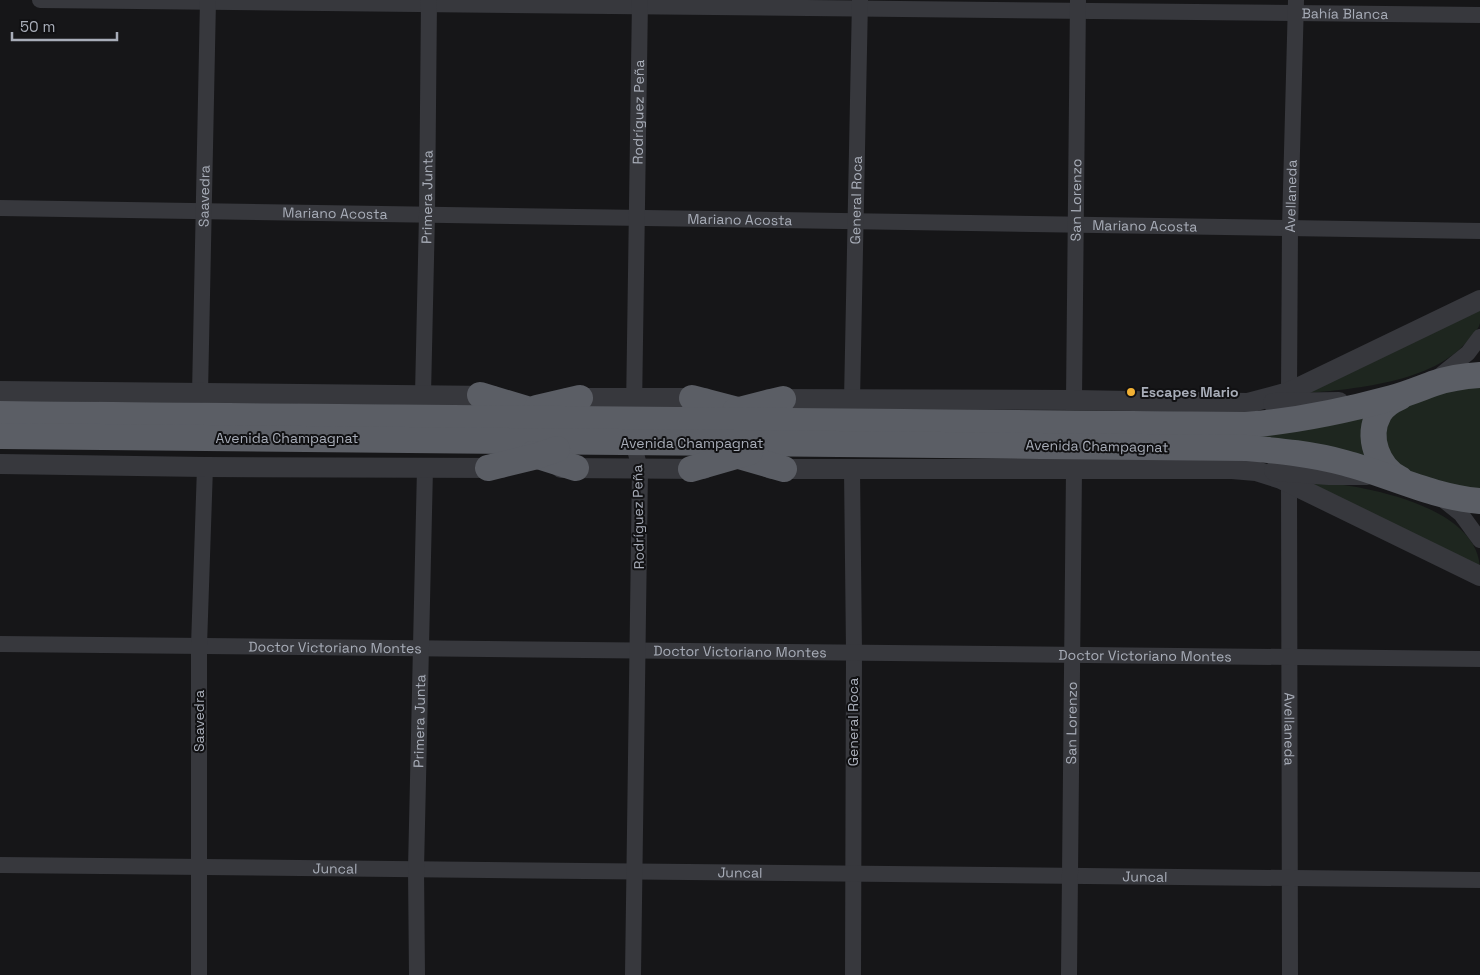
<svg xmlns="http://www.w3.org/2000/svg" width="1480" height="975" font-family="'Space Grotesk',sans-serif">
<style>
.green{fill:#1e261f}
.lines{fill:none;stroke-linecap:round;stroke-linejoin:round}
.minor{stroke:#37383d;stroke-width:16}
.tertiary{stroke:#37383d;stroke-width:20}
.trunk{stroke:#5b5e65;stroke-width:26}
.poi-dot{fill:#f2b134;stroke:#111113;stroke-width:2}
.labels{text-anchor:middle;dominant-baseline:central;stroke-width:4;stroke-linejoin:round;paint-order:stroke}
.street-label{font-size:14px;fill:#a8adb8;stroke:#111113}
.poi-label{font-size:14px;font-weight:bold;fill:#a8adb8;stroke:#111113;text-anchor:start}
</style>
<rect width="100%" height="100%" fill="#161618"/>
<g class="green">
<path d="M 1480,307 C 1480,312 1480,318 1480,323 C 1479,329 1473,334 1469,339 C 1434,384 1351,389 1298,394 Z"/>
<path d="M 1480,384 L 1480,492 L 1424,479 L 1398,465 L 1384,445 C 1384,439 1384,431 1386,426 C 1395,400 1456,390 1480,384 Z"/>
<path d="M 1368,411 L 1368,461 L 645,428 Z"/>
<path d="M 1301,481 C 1323,483 1345,484 1366,489 C 1406,497 1480,519 1480,570 Z"/>
</g>
<g class="lines">
<g class="minor">
<path id="s1" d="M 40,0 L 1480,15"/>
<path id="s2" d="M 0,208 L 1480,231"/>
<path d="M 1437,378 L 1468,353 L 1480,337"/>
<path id="s3" d="M 1289,392 L 1290,227 L 1296,0"/>
<path id="s4" d="M 200,394 L 208,0"/>
<path id="s5" d="M 423,395 L 427,214 L 429,0"/>
<path id="s6" d="M 852,400 L 860,0"/>
<path id="s7" d="M 1074,400 L 1078,0"/>
<path id="s8" d="M 634,410 L 640,0"/>
<path d="M 852,469 L 854,652 L 853,975"/>
<path id="s9" d="M 1289,483 L 1290,975"/>
<path d="M 1441,498 L 1461,514 L 1480,540"/>
<path id="s10" d="M 0,644 L 1480,659"/>
<path id="s11" d="M 0,865 L 1480,880"/>
<path d="M 199,975 L 199,646 L 205,467"/>
<path id="s12" d="M 417,975 L 416,869 L 425,468"/>
<path d="M 633,975 L 640,469 L 633,442 L 633,435"/>
<path id="s13" d="M 1069,975 L 1074,469"/>
</g>
<g class="tertiary">
<path d="M 0,391 L 493,396"/>
<path d="M 567,398 L 705,398"/>
<path d="M 769,399 L 1074,400 L 1248,403 L 1289,392 L 1480,300"/>
<path d="M 1273,403 L 1339,402"/>
<path d="M 0,464 L 205,467 L 502,468"/>
<path d="M 561,468 L 704,469"/>
<path d="M 771,469 L 1232,469 L 1256,471 L 1281,479 L 1480,576"/>
<path d="M 1274,471 L 1329,475 L 1367,475"/>
</g>
<g class="trunk">
<path d="M 480,395 L 530,410"/>
<path d="M 1400,397 C 1391,401 1383,406 1379,414 C 1366,437 1378,468 1400,479"/>
<path d="M 692,398 L 738,410"/>
<path d="M 537,408 L 580,398"/>
<path d="M 735,411 L 783,399"/>
<path d="M 0,414 L 1246,425 C 1296,421 1344,411 1392,398 C 1407,394 1421,388 1435,383 C 1450,378 1465,376 1480,375"/>
<path d="M 0,436 L 1247,448 C 1280,451 1313,454 1345,463 C 1390,475 1432,497 1480,501"/>
<path d="M 532,454 L 576,468"/>
<path d="M 732,454 L 784,469"/>
<path d="M 488,468 L 537,456 L 557,449"/>
<path d="M 691,469 L 750,452"/>
</g>
</g>
<circle class="poi-dot" cx="1131" cy="392" r="5"/>
<g class="labels">
<g class="street-label">
<text stroke="none"><textPath href="#s1" startOffset="1305">Bahía Blanca</textPath></text>
<text stroke="none"><textPath href="#s8" startOffset="298">Rodríguez Peña</textPath></text>
<text stroke="none"><textPath href="#s3" startOffset="196">Avellaneda</textPath></text>
<text stroke="none"><textPath href="#s4" startOffset="198">Saavedra</textPath></text>
<text stroke="none"><textPath href="#s5" startOffset="198">Primera Junta</textPath></text>
<text stroke="none"><textPath href="#s6" startOffset="200">General Roca</textPath></text>
<text stroke="none"><textPath href="#s7" startOffset="200">San Lorenzo</textPath></text>
<text stroke="none"><textPath href="#s2" startOffset="335">Mariano Acosta</textPath></text>
<text stroke="none"><textPath href="#s2" startOffset="740">Mariano Acosta</textPath></text>
<text stroke="none"><textPath href="#s2" startOffset="1145">Mariano Acosta</textPath></text>
<text x="287" y="438">Avenida Champagnat</text>
<text x="692" y="443">Avenida Champagnat</text>
<text transform="translate(1097 446) rotate(1)">Avenida Champagnat</text>
<text transform="translate(638 517) rotate(-91)">Rodríguez Peña</text>
<text stroke="none"><textPath href="#s10" startOffset="335">Doctor Victoriano Montes</textPath></text>
<text stroke="none"><textPath href="#s10" startOffset="740">Doctor Victoriano Montes</textPath></text>
<text stroke="none"><textPath href="#s10" startOffset="1145">Doctor Victoriano Montes</textPath></text>
<text transform="translate(199 721) rotate(-90)">Saavedra</text>
<text stroke="none"><textPath href="#s12" startOffset="254">Primera Junta</textPath></text>
<text transform="translate(853 722) rotate(-90)">General Roca</text>
<text stroke="none"><textPath href="#s13" startOffset="252">San Lorenzo</textPath></text>
<text stroke="none"><textPath href="#s9" startOffset="246">Avellaneda</textPath></text>
<text stroke="none"><textPath href="#s11" startOffset="335">Juncal</textPath></text>
<text stroke="none"><textPath href="#s11" startOffset="740">Juncal</textPath></text>
<text stroke="none"><textPath href="#s11" startOffset="1145">Juncal</textPath></text>
</g>
<g class="poi-label">
<text x="1141" y="392">Escapes Mario</text>
</g>
</g>
<path d="M12 32v8h105v-8" fill="none" stroke="#a8adb8" stroke-width="2.5"/>
<text x="20" y="32" font-size="15" fill="#a8adb8" stroke="#111113" stroke-width="4" paint-order="stroke">50 m</text>
</svg>
